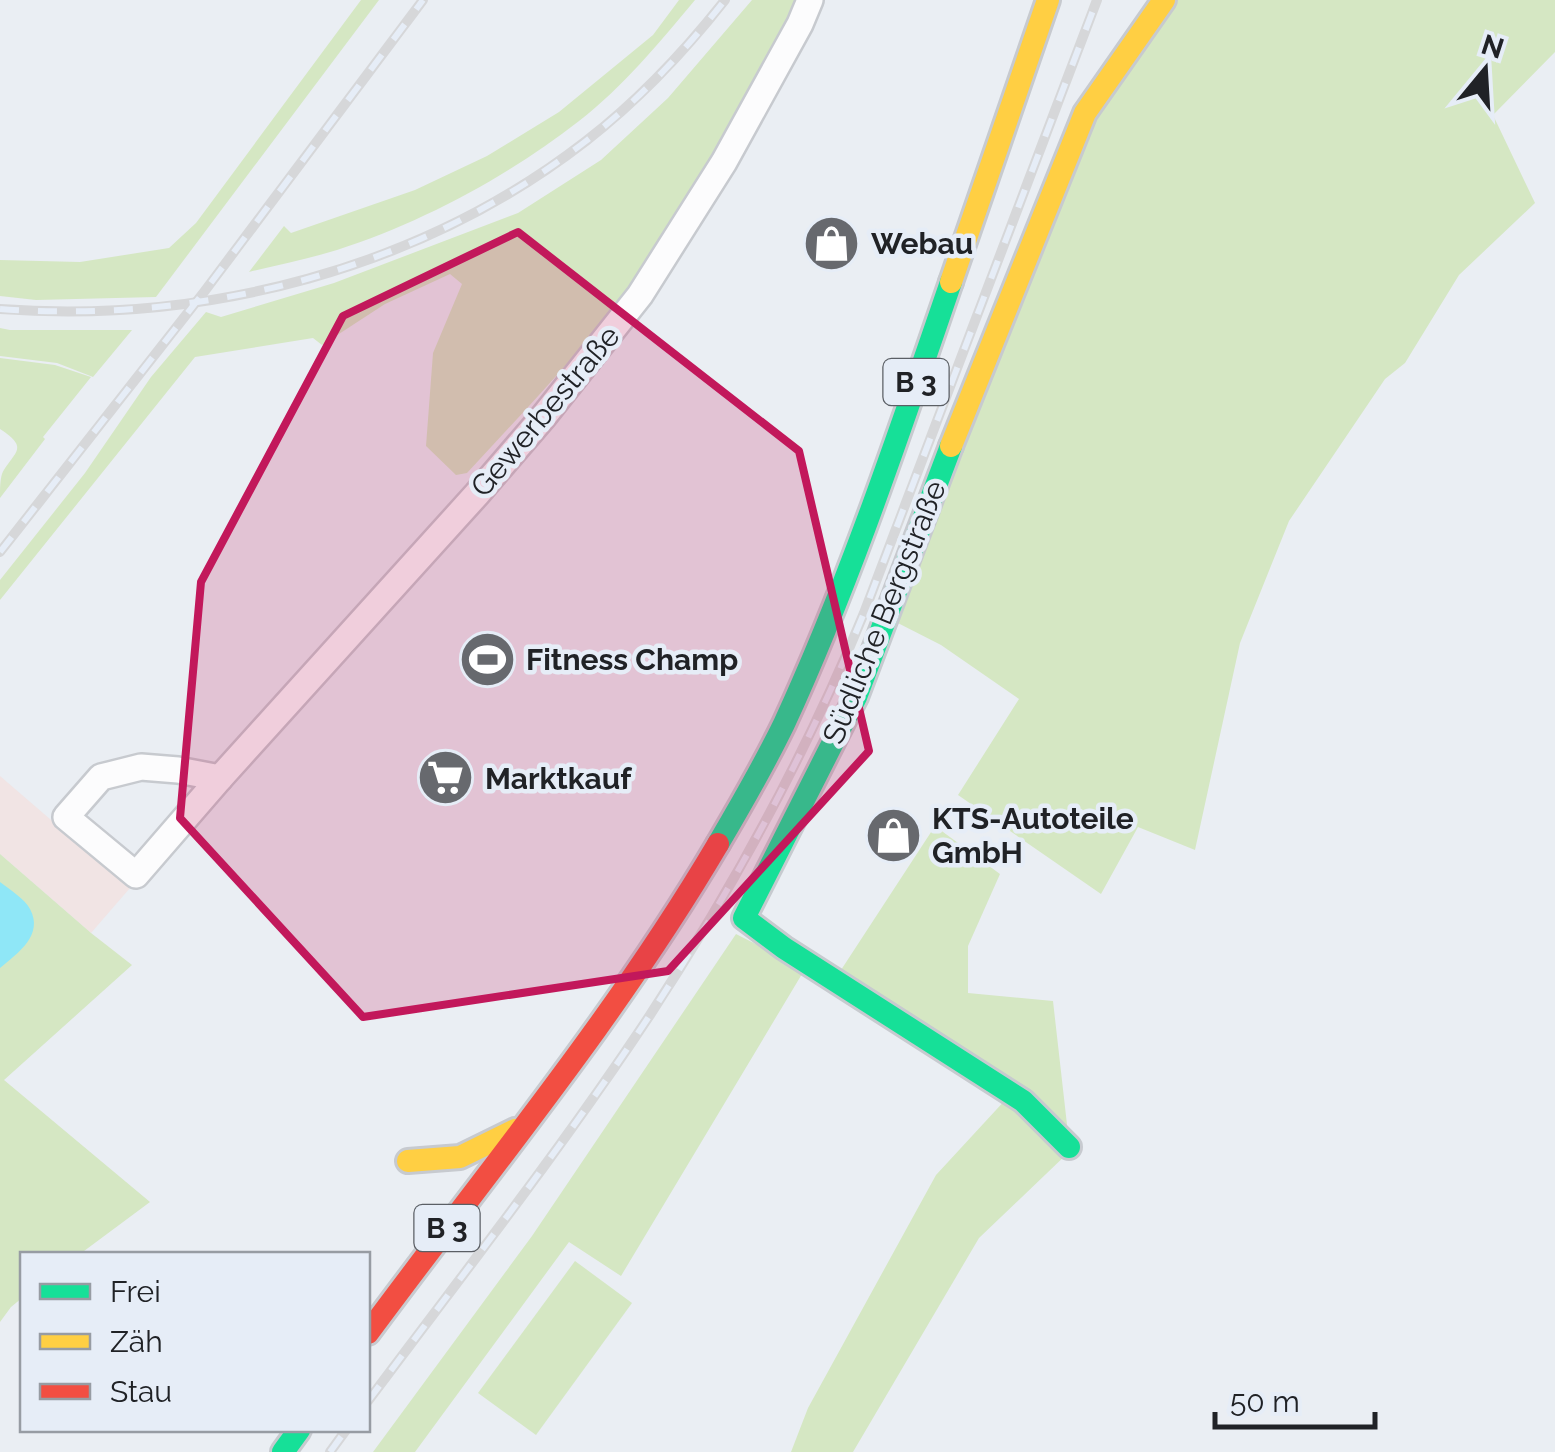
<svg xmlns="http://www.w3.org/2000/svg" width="1555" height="1452" font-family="Raleway,sans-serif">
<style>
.industrial{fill:#f1e4e4}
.green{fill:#d5e7c3}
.water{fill:#8fe7f7}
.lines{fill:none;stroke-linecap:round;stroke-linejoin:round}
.street-casing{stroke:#c7cacf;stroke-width:30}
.fast-casing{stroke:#c7cacf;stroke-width:28}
.slow-casing{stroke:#c7cacf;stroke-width:28}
.jam-casing{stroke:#c7cacf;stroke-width:28}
.street{stroke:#fcfcfd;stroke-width:25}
.fast{stroke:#16e098;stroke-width:22}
.slow{stroke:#ffcf43;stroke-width:22}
.jam{stroke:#f24e42;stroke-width:22}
.rail-casing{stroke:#d6d7d9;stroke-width:10}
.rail{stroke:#e6edf7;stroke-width:6;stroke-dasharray:19;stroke-linecap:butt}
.marked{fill:#c2185b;fill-opacity:0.2;stroke:#c2185b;stroke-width:8;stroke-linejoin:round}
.labels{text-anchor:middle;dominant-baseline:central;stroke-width:9;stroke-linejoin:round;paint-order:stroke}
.shield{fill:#e6edf7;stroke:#5b5f65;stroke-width:2.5}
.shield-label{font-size:28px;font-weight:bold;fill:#202226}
.poi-label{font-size:30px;font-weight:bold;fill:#202226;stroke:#e6edf7;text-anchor:start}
.street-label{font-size:30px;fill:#202226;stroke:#e6edf7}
</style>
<rect width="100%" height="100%" fill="#eaeef3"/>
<path class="industrial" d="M 0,776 L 130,888 L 91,933 L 0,854 Z"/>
<g class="green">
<path d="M 361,0 L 379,0 L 156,297 L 36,300 L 0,296 L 0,260 L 80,262 L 169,248 L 196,223 Z"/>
<path d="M 679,0 L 695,0 C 661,41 622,88 579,121 C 510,175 422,223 337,250 C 308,259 278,265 249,272 L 284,226 L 291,233 L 415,190 L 487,156 L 559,112 L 653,35 Z"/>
<path d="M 752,0 L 800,0 C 750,95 701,190 637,277 C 586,347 526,409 467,473 L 456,475 L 426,446 L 433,353 L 462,284 L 450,274 L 385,304 L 322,345 L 313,338 L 195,357 L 0,600 L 0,580 L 85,473 L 151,377 L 206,312 L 221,317 L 334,283 L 518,213 L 601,160 L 668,98 Z"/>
<path d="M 1172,0 L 1555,0 L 1555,52 L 1493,115 L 1535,203 L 1459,275 L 1405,363 L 1385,379 L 1289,521 L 1240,643 L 1195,850 L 1138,827 L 1101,894 L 958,795 L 1019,699 L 941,645 L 888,618 L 1082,142 Z"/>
<path d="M 0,328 L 10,330 L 132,330 L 93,377 L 57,363 L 0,356 Z"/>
<path d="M 0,358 L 55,365 L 91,377 L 43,437 L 45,439 L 0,498 C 0,490 0,480 2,474 C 13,452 31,449 0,429 Z"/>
<path d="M 935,826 L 1000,874 L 968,946 L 968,993 L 1053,1001 L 1070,1151 L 979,1238 L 853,1452 L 791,1452 L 808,1408 L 936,1175 L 1008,1097 L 841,970 Z"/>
<path d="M 0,854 L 91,933 L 132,965 L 4,1080 L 150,1202 L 80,1254 L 22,1254 L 22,1298 L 11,1307 L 0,1322 Z"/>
<path d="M 736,934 L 805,969 L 621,1276 L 569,1242 L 415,1452 L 373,1452 L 532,1236 Z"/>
<path d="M 575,1261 L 632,1303 L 536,1435 L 478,1393 Z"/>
</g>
<path class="water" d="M 0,882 C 9,889 25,899 30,909 C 44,935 18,953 0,968 Z"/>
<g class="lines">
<defs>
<g id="street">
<path d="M 141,767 L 178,770 L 220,778 L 136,875 L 66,817 L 101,777 Z"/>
<path d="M 220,778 L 477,494 L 544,416 L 640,295 L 724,162 L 800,24 L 810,0"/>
</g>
<g id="fast">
<path d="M 951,446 L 856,697 L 744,918 L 784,948 L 1023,1101 L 1069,1147"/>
<path d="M 718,844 C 741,805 764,765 784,724 C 850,581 900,430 951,282"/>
<path d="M 283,1452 L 299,1430"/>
</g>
<g id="slow">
<path d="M 951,282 L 1048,0"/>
<path d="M 951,446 L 1085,113 L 1164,0"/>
<path d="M 408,1161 L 460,1157 L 515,1130"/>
</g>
<path id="jam" d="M 368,1333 C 487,1172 616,1017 718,844"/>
</defs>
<use href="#street" class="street-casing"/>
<use href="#fast" class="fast-casing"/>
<use href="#slow" class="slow-casing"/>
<use href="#jam" class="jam-casing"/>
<use href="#street" class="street"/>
<use href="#fast" class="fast"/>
<use href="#slow" class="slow"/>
<use href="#jam" class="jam"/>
<defs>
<g id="rail">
<path d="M 0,309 C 206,324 421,269 586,141 C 639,100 684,52 725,0"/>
<path d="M 0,552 L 204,292 L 423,0"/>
<path d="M 368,1401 C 463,1274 562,1148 650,1015 C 733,888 806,754 864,613 L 1097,0"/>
<path d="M 330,1452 L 346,1430"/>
</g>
</defs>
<use href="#rail" class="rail-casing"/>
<use href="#rail" class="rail"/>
</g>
<path class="marked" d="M 518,232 L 799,451 L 869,751 L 668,971 L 363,1017 L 180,818 L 201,582 L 343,316 Z"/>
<defs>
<symbol id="shop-disc" viewBox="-11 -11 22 22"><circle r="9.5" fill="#67696e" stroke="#e6edf7"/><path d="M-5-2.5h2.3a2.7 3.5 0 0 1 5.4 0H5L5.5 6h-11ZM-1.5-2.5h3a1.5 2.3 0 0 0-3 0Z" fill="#fff"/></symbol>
<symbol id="stadium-disc" viewBox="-11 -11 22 22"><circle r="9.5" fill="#67696e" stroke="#e6edf7"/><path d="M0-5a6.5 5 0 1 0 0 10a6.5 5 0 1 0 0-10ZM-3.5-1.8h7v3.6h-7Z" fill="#fff"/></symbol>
<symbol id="supermarket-disc" viewBox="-11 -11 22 22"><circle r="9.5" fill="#67696e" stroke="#e6edf7"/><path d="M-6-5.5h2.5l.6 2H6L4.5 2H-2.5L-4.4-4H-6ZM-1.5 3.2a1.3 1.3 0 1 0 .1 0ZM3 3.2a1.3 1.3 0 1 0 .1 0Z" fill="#fff"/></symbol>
</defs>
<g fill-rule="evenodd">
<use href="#shop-disc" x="800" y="212" width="63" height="63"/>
<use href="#stadium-disc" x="456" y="628" width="63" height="63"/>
<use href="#supermarket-disc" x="414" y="746" width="63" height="63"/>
<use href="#shop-disc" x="862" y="804" width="63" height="63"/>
</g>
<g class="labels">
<g class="shield">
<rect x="883.5" y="359" width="65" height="46" rx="8"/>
<rect x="414.5" y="1205" width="65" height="46" rx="8"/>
</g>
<g class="shield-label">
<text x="916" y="382">B 3</text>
<text x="447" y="1228">B 3</text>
</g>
<g class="poi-label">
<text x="871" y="243">Webau</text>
<text x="526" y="659">Fitness Champ</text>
<text x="485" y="778">Marktkauf</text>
<text x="932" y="818">KTS-Autoteile<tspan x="932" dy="34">GmbH</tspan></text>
</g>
<g class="street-label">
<text transform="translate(545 411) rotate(-50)">Gewerbestraße</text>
<text transform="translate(884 612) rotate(-68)">Südliche Bergstraße</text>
</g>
</g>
<rect x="20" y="1252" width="350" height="180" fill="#e6edf7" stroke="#979ca3" stroke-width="2.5"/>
<rect x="40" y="1284" width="50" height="15" fill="#16e098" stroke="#979ca3" stroke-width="2.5"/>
<text x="110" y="1302" font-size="30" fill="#202226">Frei</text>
<rect x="40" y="1334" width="50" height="15" fill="#ffcf43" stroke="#979ca3" stroke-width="2.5"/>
<text x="110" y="1352" font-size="30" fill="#202226">Zäh</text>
<rect x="40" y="1384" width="50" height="15" fill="#f24e42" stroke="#979ca3" stroke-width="2.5"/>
<text x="110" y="1402" font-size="30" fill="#202226">Stau</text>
<g transform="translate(1485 70) rotate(18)" stroke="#e6edf7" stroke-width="8" paint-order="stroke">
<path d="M0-8L18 38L0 25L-18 38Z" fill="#202226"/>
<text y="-15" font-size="28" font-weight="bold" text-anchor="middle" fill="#202226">N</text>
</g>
<path d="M1215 1412v15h160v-15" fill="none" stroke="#202226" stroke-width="5"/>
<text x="1230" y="1412" font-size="30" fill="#202226" stroke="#e6edf7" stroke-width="8" paint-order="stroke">50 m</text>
</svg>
